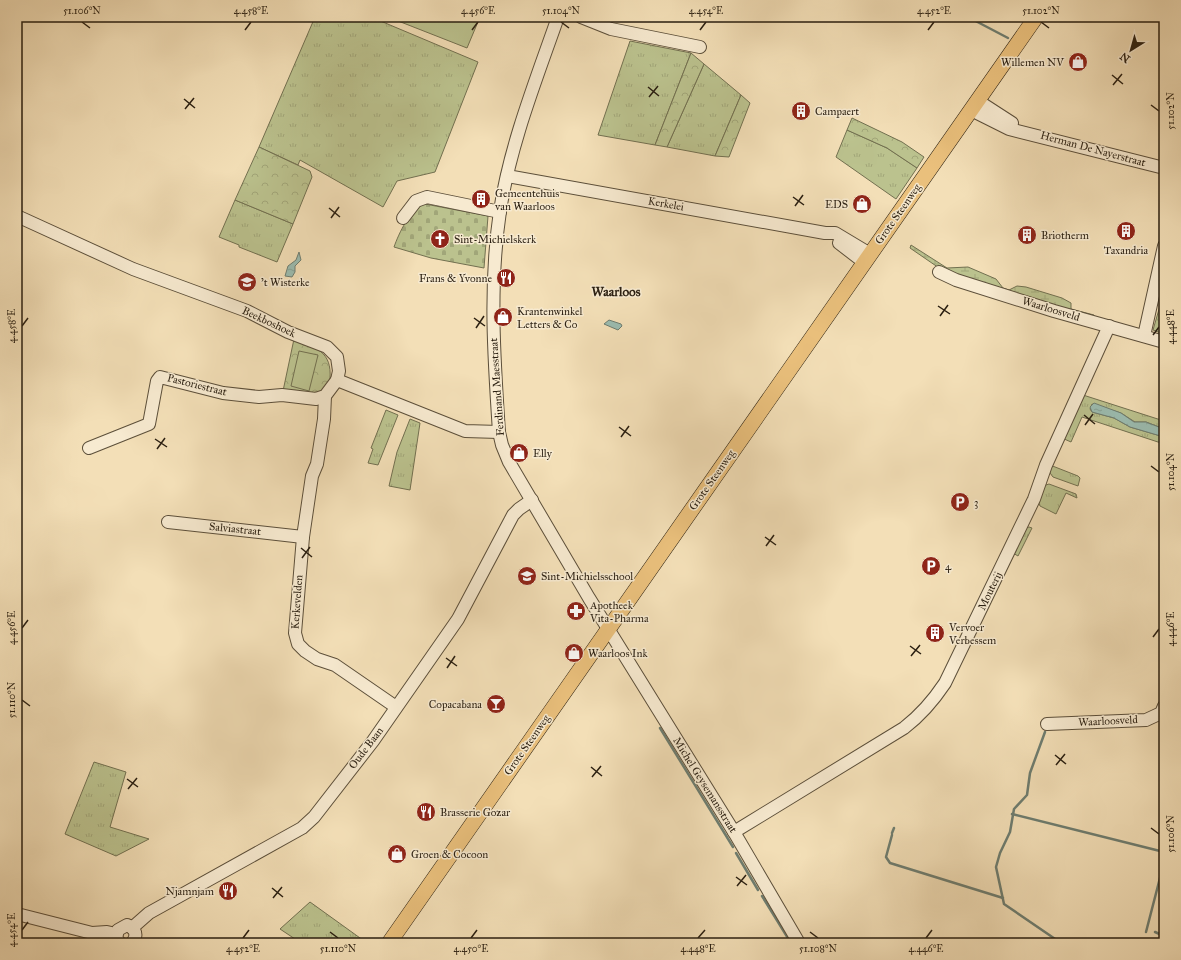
<svg xmlns="http://www.w3.org/2000/svg" width="1181" height="960" font-family="'IM FELL Great Primer',serif">
<style>
.grass{fill:url(#grass-tufts);stroke:#727050}
.forest{fill:url(#forest-crowns);stroke:#727050}
.wetland{fill:url(#wetland-marsh);stroke:#727050}
.cemetery{fill:url(#cemetery-stones);stroke:#727050}
.pitch{fill:#bbc28e;stroke:#727050}
.water{fill:url(#water-ripples);stroke:#6e7d70}
.lines{fill:none;stroke-linecap:round;stroke-linejoin:round}
.stream{stroke:#6e7d70;stroke-width:2.5}
.minor-casing{stroke:#5c4f3a;stroke-width:14}
.major-casing{stroke:#2a1f11;stroke-width:16}
.minor{stroke:#f7ead0;stroke-width:12}
.major{stroke:#eac07c;stroke-width:15}
.ticks{fill:none;stroke:#2a1f11;stroke-width:1.5}
.labels{text-anchor:middle;dominant-baseline:central;stroke-width:3;stroke-linejoin:round;paint-order:stroke}
.poi-label{font-size:11px;fill:#2a1f11;stroke:#f7ead0;text-anchor:start}
.street-label{font-size:11px;fill:#2a1f11;stroke:#f7ead0}
.quarter-label{font-size:13px;font-weight:bold;fill:#2a1f11;stroke:#f7ead0}
.neatline{fill:none;stroke:#2a1f11;stroke-width:1.5}
.ticks-label{font-size:10px;text-anchor:middle;fill:#2a1f11}
</style>
<defs>
<pattern id="grass-tufts" width="24" height="20" patternUnits="userSpaceOnUse"><rect width="24" height="20" fill="#bbc28e"/><path d="M3 7l-1-3M5 7V3M7 7l1-3M15 17l-1-3M17 17v-4M19 17l1-3" fill="none" stroke="#a1a679"/></pattern>
<pattern id="forest-crowns" width="20" height="18" patternUnits="userSpaceOnUse"><rect width="20" height="18" fill="#bbc28e"/><path d="M2 6a3 3 0 1 1 6 0M12 15a3 3 0 1 1 6 0" fill="none" stroke="#a1a679"/></pattern>
<pattern id="wetland-marsh" width="20" height="14" patternUnits="userSpaceOnUse"><rect width="20" height="14" fill="#bbc28e"/><path d="M1 5h8M5 5V1M11 12h8M15 12V8" fill="none" stroke="#a1a679"/></pattern>
<pattern id="cemetery-stones" width="16" height="16" patternUnits="userSpaceOnUse"><rect width="16" height="16" fill="#bbc28e"/><path d="M2 7V4a2 2 0 0 1 4 0v3zM10 15v-3a2 2 0 0 1 4 0v3z" fill="#a1a679"/></pattern>
<pattern id="water-ripples" width="26" height="14" patternUnits="userSpaceOnUse"><rect width="26" height="14" fill="#9bbcb0"/><path d="M2 4q2-2 4 0t4 0M15 11q2-2 4 0t4 0" fill="none" stroke="#86a196"/></pattern>
</defs>
<rect width="100%" height="100%" fill="#f3dfb7"/>
<filter id="stains"><feTurbulence type="fractalNoise" baseFrequency=".005" numOctaves="4"/><feColorMatrix values="0 0 0 0 .2 0 0 0 0 .09 0 0 0 0 .02 0 0 0 .5 -.17"/></filter>
<radialGradient id="worn" r=".72"><stop offset=".6" stop-color="#630" stop-opacity="0"/><stop offset="1" stop-color="#630" stop-opacity=".3"/></radialGradient>
<g class="grass">
<path d="M 315,17 L 371,17 L 478,62 L 435,172 L 397,181 L 383,207 L 300,160 L 298,165 L 259,147 Z"/>
<path d="M 630,41 L 691,53 L 655,145 L 598,135 Z"/>
<path d="M 704,64 L 741,95 L 715,156 L 667,147 Z"/>
<path d="M 847,130 L 887,148 L 917,168 L 896,199 L 836,157 Z"/>
<path d="M 235,200 L 293,224 L 277,262 L 239,247 L 239,245 L 219,237 Z"/>
<path d="M 1083,395 L 1164,421 L 1164,429 L 1146,422 L 1135,422 L 1121,413 L 1092,404 L 1090,409 L 1092,412 L 1114,418 L 1130,427 L 1164,437 L 1164,444 L 1082,417 L 1071,442 L 1062,438 Z"/>
<path d="M 386,410 L 398,415 L 378,465 L 368,463 L 373,449 L 371,448 Z"/>
<path d="M 410,419 L 420,423 L 410,490 L 389,486 L 397,452 Z"/>
<path d="M 1050,465 L 1078,476 L 1080,478 L 1078,486 L 1053,477 L 1050,473 Z"/>
<path d="M 1049,484 L 1076,494 L 1077,498 L 1066,493 L 1056,514 L 1040,506 L 1038,501 L 1043,486 Z"/>
<path d="M 1029,527 L 1032,528 L 1018,556 L 1013,553 L 1025,528 Z"/>
<path d="M 94,762 L 126,772 L 110,827 L 149,839 L 116,856 L 65,834 Z"/>
<path d="M 310,902 L 367,943 L 301,943 L 280,929 Z"/>
</g>
<g class="forest">
<path d="M 691,53 L 704,64 L 667,147 L 655,145 Z"/>
<path d="M 741,95 L 750,103 L 729,157 L 715,156 Z"/>
<path d="M 852,118 L 902,142 L 924,157 L 917,168 L 887,148 L 847,130 Z"/>
<path d="M 259,147 L 310,171 L 312,177 L 293,224 L 235,200 Z"/>
<path d="M 1164,292 L 1164,324 L 1161,333 L 1153,330 Z"/>
<path d="M 294,339 C 316,348 332,351 330,379 L 320,394 L 283,391 Z"/>
</g>
<path class="wetland" d="M 911,245 L 947,268 L 968,267 L 996,279 L 1003,288 L 1009,290 L 1017,286 L 1026,287 L 1062,298 L 1071,303 L 1071,309 L 1094,315 L 1094,318 L 942,270 L 910,248 Z"/>
<path class="cemetery" d="M 425,204 L 488,216 L 484,268 L 431,258 L 394,247 C 399,233 410,209 425,204 Z"/>
<g class="pitch">
<path d="M 388,17 L 480,17 L 467,48 Z"/>
<path d="M 299,351 L 318,355 L 309,391 L 291,386 Z"/>
</g>
<g class="water">
<path d="M 299,252 L 301,260 L 295,266 L 295,272 L 292,277 L 285,276 L 288,266 L 296,260 Z"/>
<path d="M 609,320 L 621,324 L 622,326 L 618,330 L 604,324 Z"/>
<path d="M 1094,403 L 1121,413 L 1134,422 L 1146,422 L 1164,429 L 1164,437 L 1130,427 L 1114,418 L 1092,412 L 1090,407 Z"/>
</g>
<g class="lines">
<g class="stream">
<path d="M 968,17 L 1008,38"/>
<path d="M 660,728 L 733,847"/>
<path d="M 1045,732 L 1030,773 L 1027,795 L 1014,809 L 1010,832 L 1000,853 L 996,867 L 1004,904 L 1061,943"/>
<path d="M 1012,814 L 1164,852"/>
<path d="M 892,833 L 894,828"/>
<path d="M 892,835 L 886,857 L 890,863 L 1003,898"/>
<path d="M 736,853 L 758,890"/>
<path d="M 1163,867 L 1164,862"/>
<path d="M 762,896 L 791,943"/>
<path d="M 1146,932 L 1161,874"/>
<path d="M 1155,932 L 1164,936"/>
</g>
<defs>
<g id="minor">
<path d="M 558,17 C 536,80 510,145 500,211 C 489,285 494,358 499,432 L 502,445 L 509,462 L 589,598 L 734,832 L 799,943"/>
<path d="M 581,17 L 611,29 L 700,47"/>
<path d="M 978,101 L 1012,123"/>
<path d="M 971,110 L 1009,129 L 1164,168"/>
<path d="M 507,176 L 825,233 L 835,233 L 870,254"/>
<path d="M 17,216 L 133,269 L 247,311 L 288,332 L 327,347 L 337,357 L 339,371 L 337,380 L 465,431 L 499,432"/>
<path d="M 403,218 L 416,201 L 427,197 L 500,212"/>
<path d="M 839,243 L 865,263"/>
<path d="M 939,272 L 956,280 L 1054,311 L 1164,342"/>
<path d="M 1144,336 L 1164,246"/>
<path d="M 325,396 L 324,419 L 317,464 L 312,476 L 303,537 L 295,633 L 298,644 L 305,651 L 317,659 L 335,665 L 396,707"/>
<path d="M 89,448 L 149,424 L 157,381 L 160,377 L 223,393 L 259,397 L 282,395 L 316,399 L 325,396 L 337,380"/>
<path d="M 168,522 L 303,537"/>
<path d="M 1047,724 L 1146,720 L 1161,713 L 1164,706"/>
<path d="M 734,832 L 904,728 C 921,715 933,701 945,683 L 1034,499 L 1046,465 L 1109,326"/>
<path d="M 17,914 L 92,933 L 107,932 L 116,934"/>
<path d="M 132,928 L 149,913 L 302,828 L 314,817 L 373,741 L 458,619 L 513,515 L 519,509 L 532,500"/>
<path d="M 120,943 L 116,938 L 118,930 L 127,925 C 136,928 138,936 132,943"/>
</g>
<path id="major" d="M 389,943 L 1036,17"/>
</defs>
<use href="#minor" class="minor-casing"/>
<use href="#major" class="major-casing"/>
<use href="#minor" class="minor"/>
<use href="#major" class="major"/>
</g>
<path class="ticks" d="M 82,22 L 90,28M 561,22 L 569,28M 1041,22 L 1049,28M 245,30 L 251,22M 472,30 L 478,22M 700,30 L 706,22M 928,30 L 934,22M 1112,75 L 1123,84M 1113,85 L 1122,74M 648,87 L 659,96M 649,97 L 658,86M 184,99 L 195,108M 1151,105 L 1159,111M 185,109 L 194,98M 793,197 L 804,205M 795,206 L 803,195M 329,208 L 340,217M 331,218 L 339,207M 938,306 L 950,314M 940,316 L 948,305M 474,318 L 485,326M 22,326 L 28,318M 476,328 L 484,316M 1153,335 L 1159,327M 1084,415 L 1095,424M 1085,425 L 1093,414M 619,427 L 631,436M 621,437 L 629,426M 155,439 L 167,447M 157,449 L 165,438M 1151,466 L 1159,472M 765,537 L 776,545M 766,546 L 774,535M 301,548 L 312,557M 302,558 L 310,547M 22,628 L 28,620M 1153,637 L 1159,629M 910,646 L 921,654M 911,656 L 920,645M 446,658 L 457,666M 447,668 L 455,656M 22,700 L 30,706M 1055,755 L 1066,764M 1056,765 L 1065,754M 591,767 L 602,776M 592,777 L 601,766M 127,779 L 138,787M 128,789 L 137,778M 1151,828 L 1159,834M 736,877 L 747,885M 737,886 L 746,875M 272,888 L 283,897M 273,898 L 282,887M 22,930 L 28,922M 330,932 L 338,938M 810,932 L 818,938M 243,938 L 249,930M 471,938 L 477,930M 698,938 L 705,930M 926,938 L 932,930"/>
<defs>
<symbol id="shop-disc" viewBox="-11 -11 22 22"><circle r="9.5" fill="#8f2418" stroke="#f7ead0"/><path d="M-5-2.5h2.3a2.7 3.5 0 0 1 5.4 0H5L5.5 6h-11ZM-1.5-2.5h3a1.5 2.3 0 0 0-3 0Z" fill="#fff"/></symbol>
<symbol id="building-disc" viewBox="-11 -11 22 22"><circle r="9.5" fill="#8f2418" stroke="#f7ead0"/><path d="M-4-6H4V6H1V3H-1V6H-4ZM-2.5-4.3h1.7v1.8h-1.7ZM.8-4.3h1.7v1.8H.8ZM-2.5-1h1.7V.8h-1.7ZM.8-1h1.7V.8H.8Z" fill="#fff"/></symbol>
<symbol id="church-disc" viewBox="-11 -11 22 22"><circle r="9.5" fill="#8f2418" stroke="#f7ead0"/><path d="M-1.2-6h2.4v3.5h3.3v2.4h-3.3V6h-2.4V-.1h-3.3v-2.4h3.3Z" fill="#fff"/></symbol>
<symbol id="restaurant-disc" viewBox="-11 -11 22 22"><circle r="9.5" fill="#8f2418" stroke="#f7ead0"/><path d="M-5-6h1v4h1v-4h1v4h1v-4h1v5L-1.5 .5V6h-2V.5L-5-1ZM5-6V6H3V1.5H1.5Q1.5-4 5-6Z" fill="#fff"/></symbol>
<symbol id="school-disc" viewBox="-11 -11 22 22"><circle r="9.5" fill="#8f2418" stroke="#f7ead0"/><path d="M0-5L7-2L0 1L-7-2ZM-4 1L0 2.5L4 1V4Q0 6-4 4Z" fill="#fff"/></symbol>
<symbol id="parking-disc" viewBox="-11 -11 22 22"><circle r="9.5" fill="#8f2418" stroke="#f7ead0"/><path d="M-3.5-5.5H1a3.5 3.5 0 0 1 0 7H-1V5.5H-3.5ZM-1-3.4V-.6H.8a1.4 1.4 0 0 0 0-2.8Z" fill="#fff"/></symbol>
<symbol id="pharmacy-disc" viewBox="-11 -11 22 22"><circle r="9.5" fill="#8f2418" stroke="#f7ead0"/><path d="M-2-6h4v4h4v4h-4v4h-4v-4h-4v-4h4Z" fill="#fff"/></symbol>
<symbol id="bar-disc" viewBox="-11 -11 22 22"><circle r="9.5" fill="#8f2418" stroke="#f7ead0"/><path d="M-6-5H6L.8 .8V4.5H3.5V6h-7V4.5H-.8V.8Z" fill="#fff"/></symbol>
</defs>
<g fill-rule="evenodd">
<use href="#shop-disc" x="1067" y="51" width="22" height="22"/>
<use href="#building-disc" x="790" y="100" width="22" height="22"/>
<use href="#building-disc" x="470" y="188" width="22" height="22"/>
<use href="#shop-disc" x="851" y="193" width="22" height="22"/>
<use href="#building-disc" x="1115" y="220" width="22" height="22"/>
<use href="#building-disc" x="1016" y="224" width="22" height="22"/>
<use href="#church-disc" x="429" y="228" width="22" height="22"/>
<use href="#restaurant-disc" x="495" y="267" width="22" height="22"/>
<use href="#school-disc" x="236" y="271" width="22" height="22"/>
<use href="#shop-disc" x="492" y="306" width="22" height="22"/>
<use href="#shop-disc" x="508" y="442" width="22" height="22"/>
<use href="#parking-disc" x="949" y="491" width="22" height="22"/>
<use href="#parking-disc" x="920" y="555" width="22" height="22"/>
<use href="#school-disc" x="516" y="565" width="22" height="22"/>
<use href="#pharmacy-disc" x="565" y="600" width="22" height="22"/>
<use href="#building-disc" x="924" y="622" width="22" height="22"/>
<use href="#shop-disc" x="563" y="642" width="22" height="22"/>
<use href="#bar-disc" x="485" y="693" width="22" height="22"/>
<use href="#restaurant-disc" x="415" y="801" width="22" height="22"/>
<use href="#shop-disc" x="386" y="843" width="22" height="22"/>
<use href="#restaurant-disc" x="217" y="880" width="22" height="22"/>
</g>
<g class="labels">
<g class="poi-label">
<text x="1064" y="62" text-anchor="end">Willemen NV</text>
<text x="815" y="111">Campaert</text>
<text x="495" y="193">Gemeentehuis<tspan x="495" dy="13">van Waarloos</tspan></text>
<text x="848" y="204" text-anchor="end">EDS</text>
<text x="1041" y="235">Briotherm</text>
<text x="454" y="239">Sint-Michielskerk</text>
<text x="1126" y="250" text-anchor="middle">Taxandria</text>
<text x="492" y="278" text-anchor="end">Frans &amp; Yvonne</text>
<text x="261" y="282">'t Wisterke</text>
<text x="517" y="311">Krantenwinkel<tspan x="517" dy="13">Letters &amp; Co</tspan></text>
<text x="533" y="453">Elly</text>
<text x="974" y="502">3</text>
<text x="945" y="566">4</text>
<text x="541" y="576">Sint-Michielsschool</text>
<text x="590" y="605">Apotheek<tspan x="590" dy="13">Vita-Pharma</tspan></text>
<text x="949" y="627">Vervoer<tspan x="949" dy="13">Verbessem</tspan></text>
<text x="588" y="653">Waarloos Ink</text>
<text x="482" y="704" text-anchor="end">Copacabana</text>
<text x="440" y="812">Brasserie Gozar</text>
<text x="411" y="854">Groen &amp; Cocoon</text>
<text x="214" y="891" text-anchor="end">Njamnjam</text>
</g>
<g class="street-label">
<text transform="translate(1093 149) rotate(15)">Herman De Nayerstraat</text>
<text transform="translate(666 204) rotate(10)">Kerkelei</text>
<text transform="translate(898 214) rotate(-55)">Grote Steenweg</text>
<text transform="translate(1051 309) rotate(17)">Waarloosveld</text>
<text transform="translate(269 322) rotate(25)">Beekboshoek</text>
<text transform="translate(197 385) rotate(14)">Pastoriestraat</text>
<text transform="translate(497 387) rotate(-94)">Ferdinand Maesstraat</text>
<text transform="translate(712 480) rotate(-55)">Grote Steenweg</text>
<text transform="translate(235 529) rotate(6)">Salviastraat</text>
<text transform="translate(990 591) rotate(-64)">Mouterij</text>
<text transform="translate(297 602) rotate(-86)">Kerkevelden</text>
<text transform="translate(1108 721) rotate(-3)">Waarloosveld</text>
<text transform="translate(527 745) rotate(-55)">Grote Steenweg</text>
<text transform="translate(366 748) rotate(-53)">Oude Baan</text>
<text transform="translate(705 785) rotate(58)">Michel Geysemansstraat</text>
</g>
<g class="quarter-label">
<text x="616" y="292">Waarloos</text>
</g>
</g>
<rect width="1181" height="960" fill="none" stroke="#f3dfb7" stroke-width="44"/>
<g transform="translate(1131 50) rotate(217)" stroke="#f7ead0" stroke-width="3" paint-order="stroke">
<path d="M0-3L7 15L0 10L-7 15Z" fill="#2a1f11"/>
<text y="-6" font-size="11" font-weight="bold" text-anchor="middle" fill="#2a1f11">N</text>
</g>
<rect x="22" y="22" width="1137" height="916" class="neatline"/>
<g class="ticks-label">
<text x="82" y="14">51.106°N</text>
<text x="251" y="14">4.458°E</text>
<text x="478" y="14">4.456°E</text>
<text x="561" y="14">51.104°N</text>
<text x="706" y="14">4.454°E</text>
<text x="934" y="14">4.452°E</text>
<text x="1041" y="14">51.102°N</text>
<text transform="translate(1170 111) rotate(-90)" y="4">51.102°N</text>
<text transform="translate(11 326) rotate(-90)" y="4">4.458°E</text>
<text transform="translate(1170 327) rotate(-90)" y="4">4.448°E</text>
<text transform="translate(1170 472) rotate(-90)" y="4">51.104°N</text>
<text transform="translate(11 628) rotate(-90)" y="4">4.456°E</text>
<text transform="translate(1170 629) rotate(-90)" y="4">4.446°E</text>
<text transform="translate(11 700) rotate(-90)" y="4">51.110°N</text>
<text transform="translate(1170 834) rotate(-90)" y="4">51.106°N</text>
<text transform="translate(11 930) rotate(-90)" y="4">4.454°E</text>
<text x="243" y="952">4.452°E</text>
<text x="338" y="952">51.110°N</text>
<text x="471" y="952">4.450°E</text>
<text x="698" y="952">4.448°E</text>
<text x="818" y="952">51.108°N</text>
<text x="926" y="952">4.446°E</text>
</g>
<rect width="100%" height="100%" filter="url(#stains)"/>
<rect width="100%" height="100%" fill="url(#worn)"/>
</svg>
